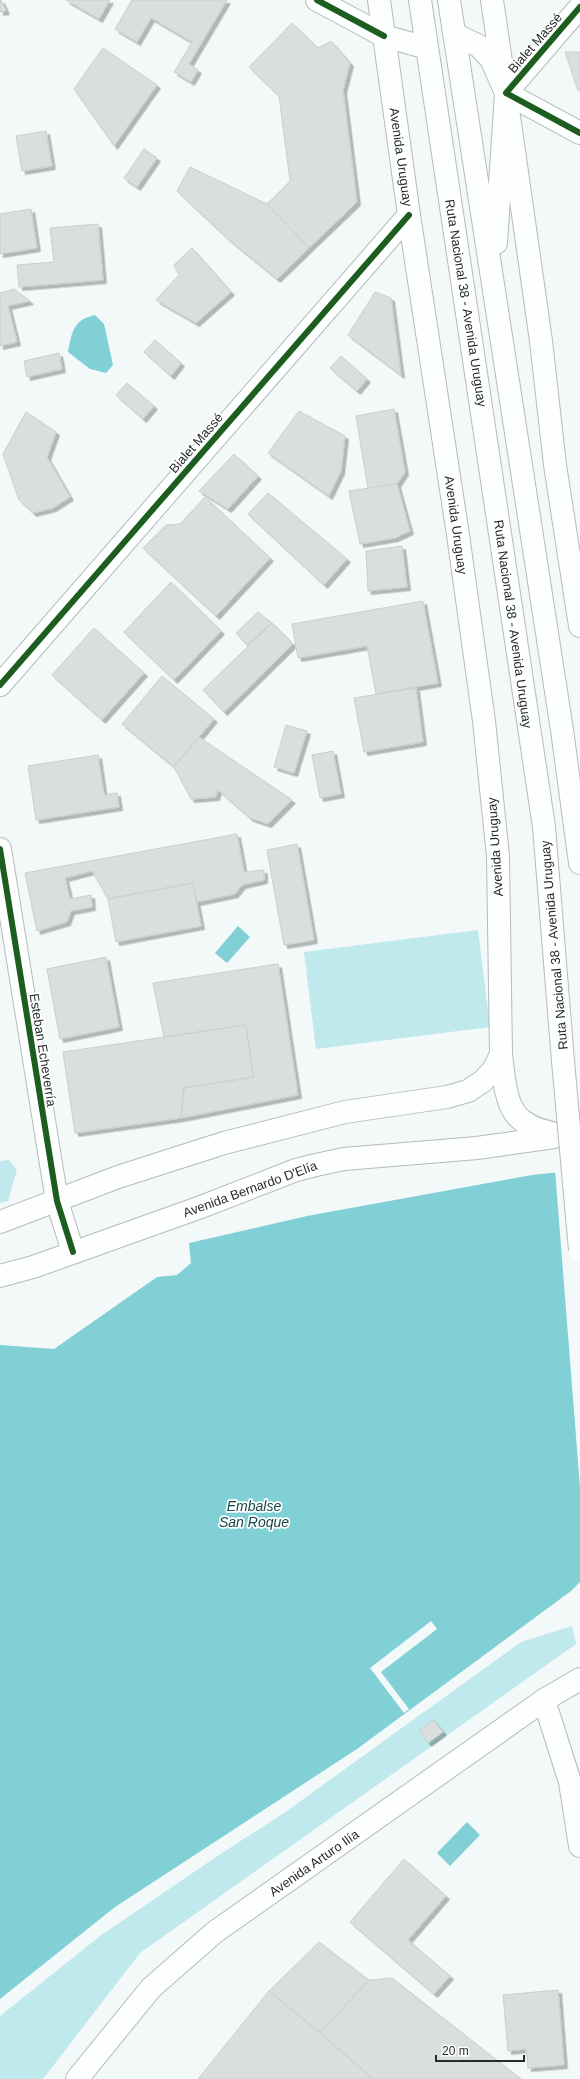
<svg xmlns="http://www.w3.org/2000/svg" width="580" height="2079" font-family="Arial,sans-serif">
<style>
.green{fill:#bfe9ec}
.water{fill:#80d0d6}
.pier{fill:#f3f8f8}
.building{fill:#dadede;stroke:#cacece;filter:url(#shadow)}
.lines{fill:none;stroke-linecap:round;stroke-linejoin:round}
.minor-casing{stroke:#b6baba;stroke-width:24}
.secondary-casing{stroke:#b6baba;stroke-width:24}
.primary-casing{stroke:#b6baba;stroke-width:24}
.minor{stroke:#fdfefe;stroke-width:22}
.secondary{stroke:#fdfefe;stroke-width:22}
.primary{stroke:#fdfefe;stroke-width:22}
.primary-bridge-casing{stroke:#b6baba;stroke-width:24;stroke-linecap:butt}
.primary-bridge{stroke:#fdfefe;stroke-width:22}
.cycleway-casing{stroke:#fff;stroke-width:8}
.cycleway{stroke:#1b5e20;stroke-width:6}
.labels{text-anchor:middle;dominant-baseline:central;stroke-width:3.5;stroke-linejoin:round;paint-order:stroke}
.street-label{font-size:13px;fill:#272a2b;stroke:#fff}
.water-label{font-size:14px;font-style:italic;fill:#13464a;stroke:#fff}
</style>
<defs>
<filter id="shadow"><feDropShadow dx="3.5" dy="3.5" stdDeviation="0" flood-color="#0004"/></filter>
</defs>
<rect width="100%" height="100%" fill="#f3f8f8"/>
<g class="green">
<path d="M 478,930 L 490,1027 L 316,1049 L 304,952 Z"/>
<path d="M 9,1160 L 17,1170 L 8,1201 L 0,1203 L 0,1161 Z"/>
<path d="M 572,1626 L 576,1644 L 140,1953 L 43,2079 L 0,2079 L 0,2016 L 100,1936 L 216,1857 L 284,1813 L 521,1642 Z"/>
</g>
<g class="water">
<path d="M 95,315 L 104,324 L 113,365 L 106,373 L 90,369 L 68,352 C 72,332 73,320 95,315 Z"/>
<path d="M 238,926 L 250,937 L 227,963 L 215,953 Z"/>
<path d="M 580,1170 L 580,1582 L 571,1591 L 357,1749 L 115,1907 L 0,1999 L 0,1345 L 54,1349 L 157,1277 L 177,1275 L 191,1263 L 189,1243 L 307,1216 L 532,1175 Z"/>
<path d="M 467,1822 L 480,1835 L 450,1866 L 437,1853 Z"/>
</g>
<g class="pier">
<path d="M 580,1168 L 580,1487 L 555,1170 Z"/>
<path d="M 431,1621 L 437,1629 L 381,1672 L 409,1709 L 404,1713 L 370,1668 Z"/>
</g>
<g class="building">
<path d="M 0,0 L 1,0 L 6,11 L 0,12 Z"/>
<path d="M 66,0 L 110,0 L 99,19 Z"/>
<path d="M 132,0 L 227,0 L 189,64 L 198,70 L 191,82 L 174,72 L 192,42 L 151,18 L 137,42 L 115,29 Z"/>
<path d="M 292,23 L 318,48 L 331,41 L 350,63 L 343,90 L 357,202 L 309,248 L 267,204 L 290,181 L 279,96 L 249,67 Z"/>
<path d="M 103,48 L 157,85 L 114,146 L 74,89 Z"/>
<path d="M 565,52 L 580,52 L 580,90 L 578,91 Z"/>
<path d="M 46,131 L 52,166 L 22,171 L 16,136 Z"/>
<path d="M 144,149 L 157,158 L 137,187 L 124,178 Z"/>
<path d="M 190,167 L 267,204 L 309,248 L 277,279 L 228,239 L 177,191 Z"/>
<path d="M 31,209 L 37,248 L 0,254 L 0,214 Z"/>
<path d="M 98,224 L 103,280 L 19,287 L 17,265 L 54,262 L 50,228 Z"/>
<path d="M 192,248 L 231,292 L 196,323 L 156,300 L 179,275 L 174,265 Z"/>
<path d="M 14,289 L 30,301 L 8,306 L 17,342 L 0,346 L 0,293 Z"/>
<path d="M 375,292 L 391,298 L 401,375 L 348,335 Z"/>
<path d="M 155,340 L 181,363 L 171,376 L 144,352 Z"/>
<path d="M 59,353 L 62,369 L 27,377 L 24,361 Z"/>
<path d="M 341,356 L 367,379 L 357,391 L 330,368 Z"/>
<path d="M 127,383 L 154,406 L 143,419 L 116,395 Z"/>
<path d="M 394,409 L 405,472 L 397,484 L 368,489 L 356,416 Z"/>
<path d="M 299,411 L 345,436 L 341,471 L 329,496 L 268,453 Z"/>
<path d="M 26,412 L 56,432 L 47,457 L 70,497 L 53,508 L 33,513 L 19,500 L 3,454 Z"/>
<path d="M 234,454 L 258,476 L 228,509 L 199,491 Z"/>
<path d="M 397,484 L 410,531 L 395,538 L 360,544 L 349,491 Z"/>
<path d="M 268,493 L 347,559 L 324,585 L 248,514 Z"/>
<path d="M 205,497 L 270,558 L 216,616 L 143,548 L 166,525 L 180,524 Z"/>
<path d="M 402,546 L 407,587 L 368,591 L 366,551 Z"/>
<path d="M 171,582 L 221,631 L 174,680 L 124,632 Z"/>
<path d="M 423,601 L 438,683 L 376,694 L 367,646 L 298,658 L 292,624 Z"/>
<path d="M 258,612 L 272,623 L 247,645 L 236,633 Z"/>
<path d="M 272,623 L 293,644 L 224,712 L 203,690 Z"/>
<path d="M 94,628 L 144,673 L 102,720 L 52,675 Z"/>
<path d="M 162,676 L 214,719 L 174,767 L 122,724 Z"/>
<path d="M 416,688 L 423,742 L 364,752 L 354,698 Z"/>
<path d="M 286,725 L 307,731 L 294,773 L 274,767 Z"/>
<path d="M 199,737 L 292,800 L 268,824 L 250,818 L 218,790 L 216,797 L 191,799 L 174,767 Z"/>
<path d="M 333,751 L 341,794 L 320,798 L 312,755 Z"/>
<path d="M 98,755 L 104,795 L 117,793 L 119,807 L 36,820 L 28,766 Z"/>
<path d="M 237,834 L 244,872 L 264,870 L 264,880 L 242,885 L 235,894 L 197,902 L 193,883 L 108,899 L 92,871 L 65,878 L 70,899 L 91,895 L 92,907 L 71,911 L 67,922 L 37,931 L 25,873 Z"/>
<path d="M 297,844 L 314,940 L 284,945 L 267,850 Z"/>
<path d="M 193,883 L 201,926 L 116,942 L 108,899 Z"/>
<path d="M 106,957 L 119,1027 L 60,1039 L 47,969 Z"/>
<path d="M 278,964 L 298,1095 L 181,1118 L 184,1088 L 253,1077 L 246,1025 L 164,1037 L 153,983 Z"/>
<path d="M 246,1025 L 253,1077 L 184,1088 L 181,1118 L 75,1133 L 63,1052 Z"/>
<path d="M 433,1720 L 443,1732 L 428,1743 L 419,1730 Z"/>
<path d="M 404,1859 L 446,1896 L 408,1940 L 450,1976 L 434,1994 L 350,1922 Z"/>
<path d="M 319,1942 L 369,1980 L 320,2033 L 269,1991 Z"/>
<path d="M 392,1978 L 521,2079 L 373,2079 L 320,2033 L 369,1980 Z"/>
<path d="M 558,1990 L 564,2065 L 528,2068 L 526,2049 L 508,2051 L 503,1995 Z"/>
<path d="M 269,1991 L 320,2033 L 373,2079 L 198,2079 Z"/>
</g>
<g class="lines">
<defs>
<g id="minor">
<path d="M 317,0 L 384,36"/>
<path d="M 580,7 L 506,93 L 580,133"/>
<path d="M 0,685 L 409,215"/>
<path d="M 0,849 L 57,1201 L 73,1252"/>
</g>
<g id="secondary">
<path d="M 379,0 L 409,215 L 458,535 L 484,721 L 498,856 L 501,1054 C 507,1105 507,1127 564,1135"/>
<path d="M 492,0 L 504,82"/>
<path d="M 384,36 L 427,48"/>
<path d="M 509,116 L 541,341 L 555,465 L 580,626"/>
<path d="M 0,1222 L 118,1177 L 224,1143 L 345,1112 L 447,1097 L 468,1091 L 483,1081 L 494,1069 L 501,1054"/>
<path d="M 0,1276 L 33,1267 L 201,1207 L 296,1170 L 316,1165 L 344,1159 L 477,1148 L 554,1137"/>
<path d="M 77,2079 L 151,1988 L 215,1932 L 544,1700 L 580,1679"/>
</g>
<g id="primary">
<path d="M 420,0 L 544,827 L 563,1061"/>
<path d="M 449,0 L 562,730 L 580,863"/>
<path d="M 454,34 L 479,46 L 491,59 L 506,93 L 496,243"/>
<path d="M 544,1700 L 570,1782 L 580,1846"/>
</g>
</defs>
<use href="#minor" class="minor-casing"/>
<use href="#secondary" class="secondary-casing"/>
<use href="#primary" class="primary-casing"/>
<use href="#minor" class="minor"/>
<use href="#secondary" class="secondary"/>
<use href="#primary" class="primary"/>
<defs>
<path id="primary-bridge" d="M 563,1061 L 580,1250"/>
</defs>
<use href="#primary-bridge" class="primary-bridge-casing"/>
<use href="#primary-bridge" class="primary-bridge"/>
<defs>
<g id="cycleway">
<path d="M 317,0 L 384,36"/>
<path d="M 580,7 L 506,93 L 580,133"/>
<path d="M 0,685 L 409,215"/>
<path d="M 0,849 L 57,1201 L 73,1252"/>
</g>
</defs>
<use href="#cycleway" class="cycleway-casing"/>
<use href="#cycleway" class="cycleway"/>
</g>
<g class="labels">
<g class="street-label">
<text transform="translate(535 43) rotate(-49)">Bialet Massé</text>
<text transform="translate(401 157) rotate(82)">Avenida Uruguay</text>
<text transform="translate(466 303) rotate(81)">Ruta Nacional 38 - Avenida Uruguay</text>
<text transform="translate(196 443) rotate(-49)">Bialet Massé</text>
<text transform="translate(456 525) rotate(82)">Avenida Uruguay</text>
<text transform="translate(513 624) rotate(82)">Ruta Nacional 38 - Avenida Uruguay</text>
<text transform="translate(495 847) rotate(-94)">Avenida Uruguay</text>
<text transform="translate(554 945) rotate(-95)">Ruta Nacional 38 - Avenida Uruguay</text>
<text transform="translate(43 1050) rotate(81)">Esteban Echeverría</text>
<text transform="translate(250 1189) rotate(-20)">Avenida Bernardo D'Elía</text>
<text transform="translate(314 1863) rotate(-35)">Avenida Arturo Ilía</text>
</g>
<g class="water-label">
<text x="254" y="1506">Embalse<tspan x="254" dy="16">San Roque</tspan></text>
</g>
</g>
<path d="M436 2055v6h88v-6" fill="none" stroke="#272a2b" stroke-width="2"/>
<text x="442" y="2055" font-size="12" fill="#272a2b" stroke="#ffffff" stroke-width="3" paint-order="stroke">20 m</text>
</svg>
